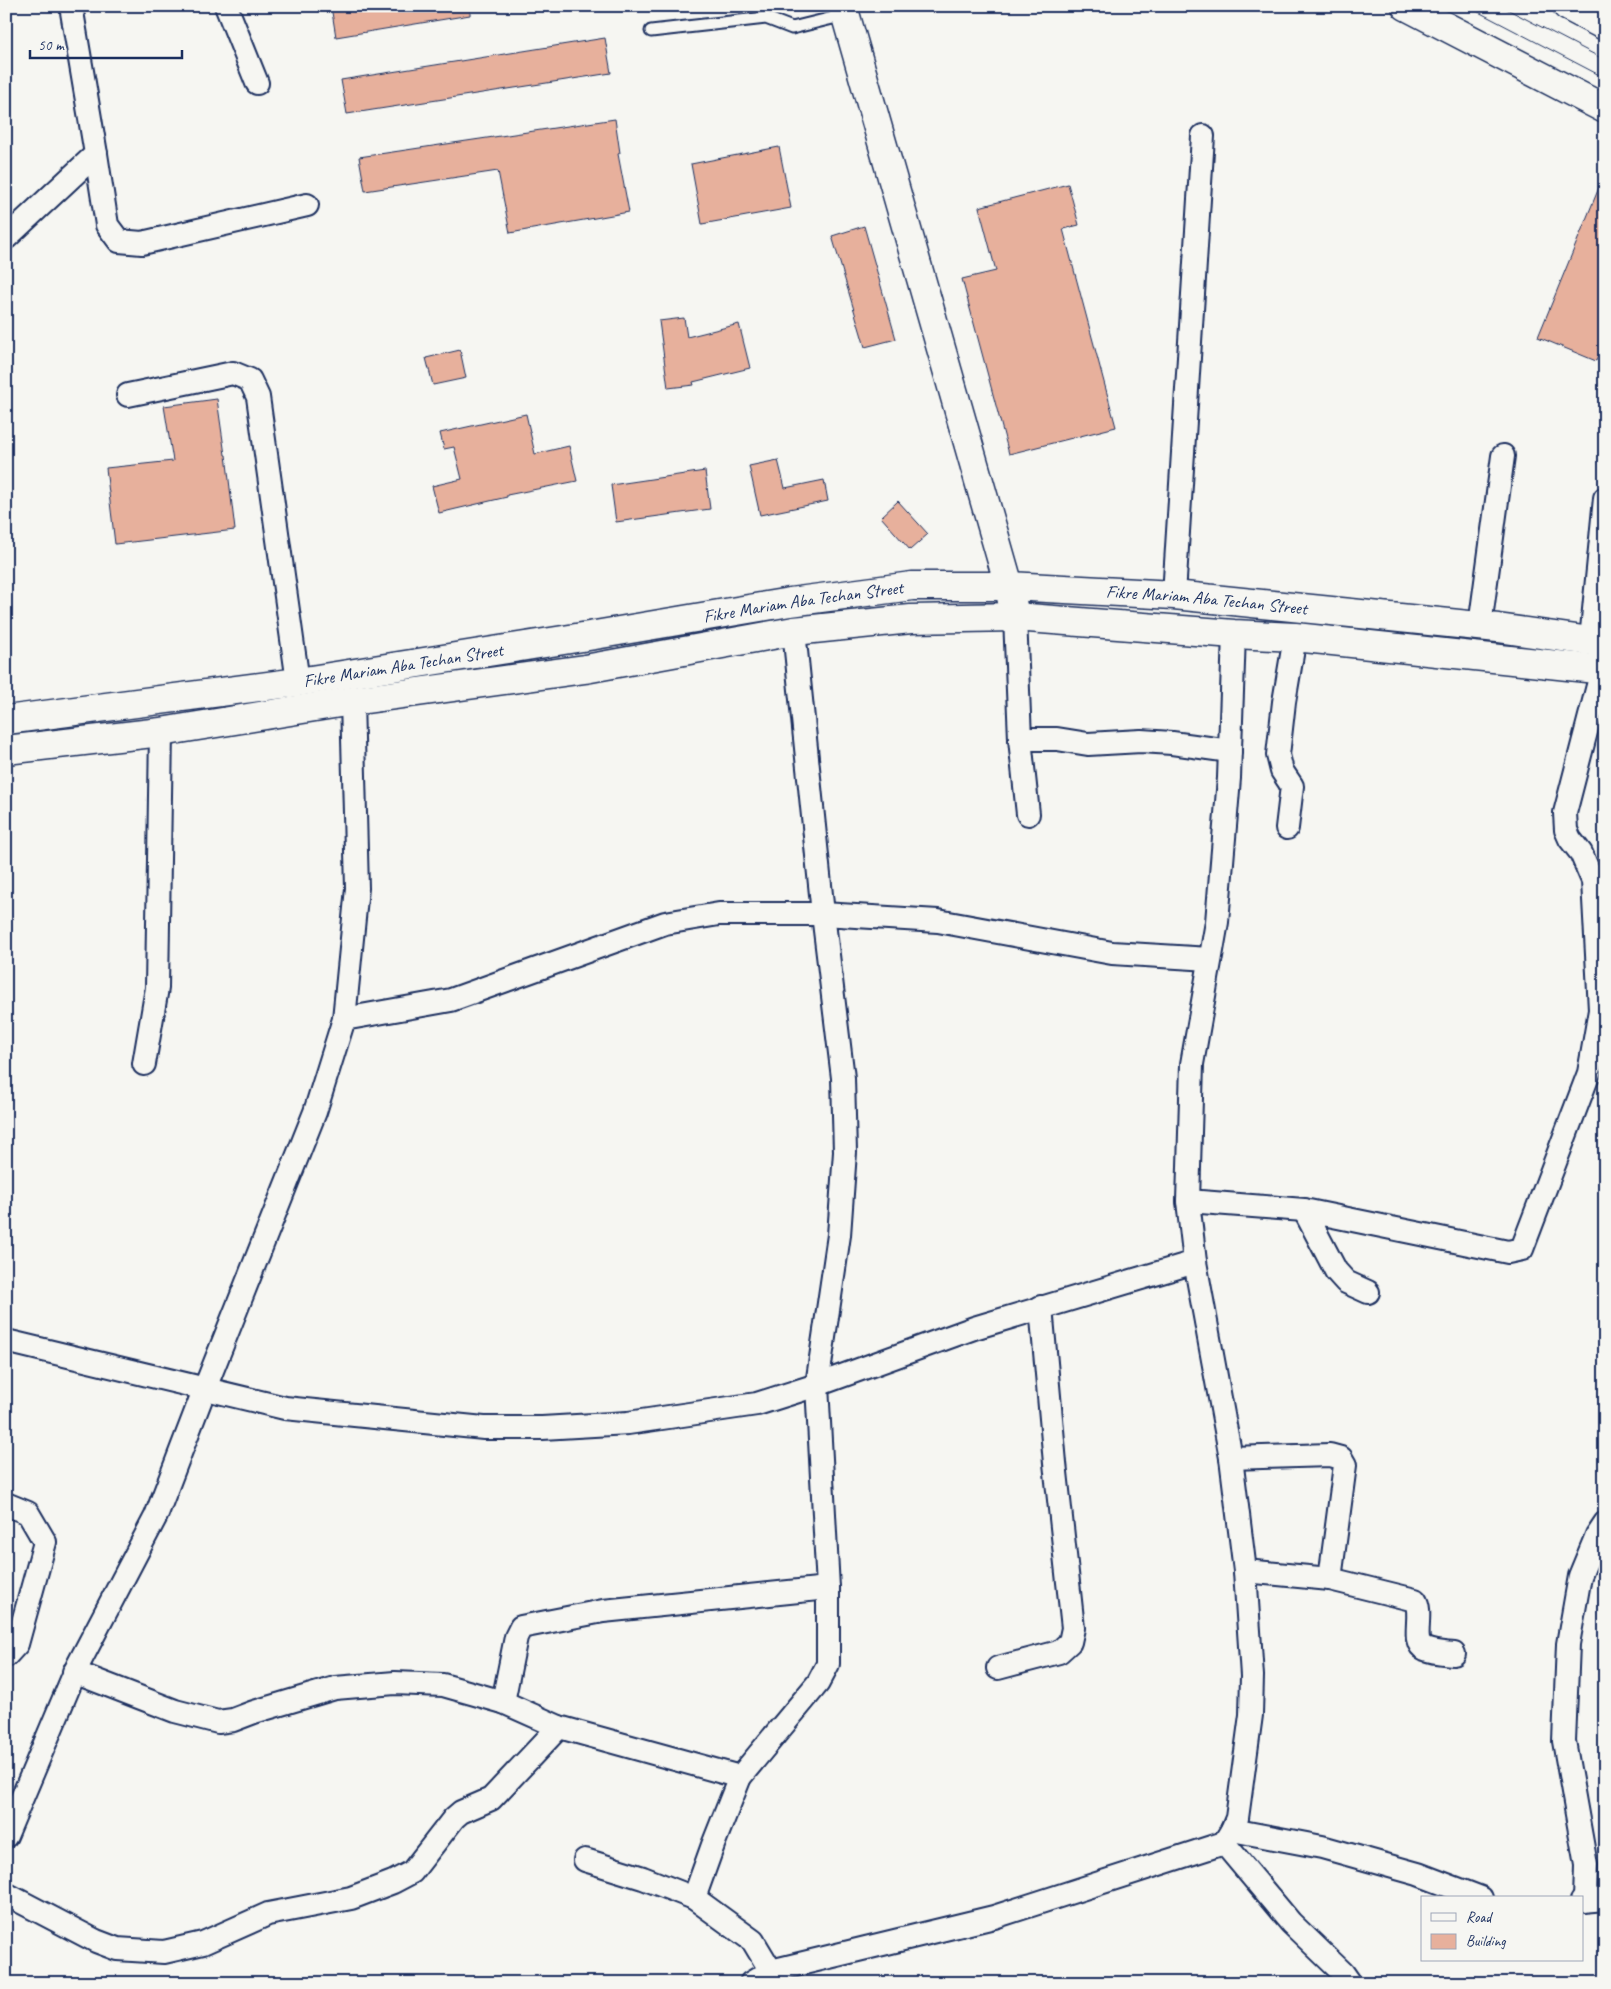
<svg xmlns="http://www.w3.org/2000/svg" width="1611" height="1989" font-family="Caveat,sans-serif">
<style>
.building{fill:#e7b09c;stroke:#1b2f5e}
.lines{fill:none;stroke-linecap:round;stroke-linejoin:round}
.service-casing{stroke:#1b2f5e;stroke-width:15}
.minor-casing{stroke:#1b2f5e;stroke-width:26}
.tertiary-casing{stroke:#1b2f5e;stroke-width:31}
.primary-casing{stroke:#1b2f5e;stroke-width:31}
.service{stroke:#f6f6f2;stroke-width:11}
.minor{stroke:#f6f6f2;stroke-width:22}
.tertiary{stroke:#f6f6f2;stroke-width:28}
.primary{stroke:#f6f6f2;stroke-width:28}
.tram{stroke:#1b2f5e;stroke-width:1}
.labels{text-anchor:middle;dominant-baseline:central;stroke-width:4;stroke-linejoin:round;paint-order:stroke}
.street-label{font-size:18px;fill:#1b2f5e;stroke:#f6f6f2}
</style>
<rect width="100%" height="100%" fill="#f6f6f2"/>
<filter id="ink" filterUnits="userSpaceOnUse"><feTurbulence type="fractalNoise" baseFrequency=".02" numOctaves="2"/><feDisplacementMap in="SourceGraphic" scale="10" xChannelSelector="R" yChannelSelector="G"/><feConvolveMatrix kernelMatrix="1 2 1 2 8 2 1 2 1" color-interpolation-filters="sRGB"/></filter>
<g filter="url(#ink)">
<g class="building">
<path d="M 331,6 L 470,6 L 470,15 L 336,37 Z"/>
<path d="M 605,38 L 611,73 L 347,114 L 341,80 Z"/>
<path d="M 615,119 L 620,153 L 618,154 L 629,212 L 510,233 L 498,171 L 365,191 L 359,157 Z"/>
<path d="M 779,147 L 791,208 L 702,224 L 691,164 Z"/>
<path d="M 1605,173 L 1605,339 L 1596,361 L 1538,337 Z"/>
<path d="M 1068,184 L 1079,225 L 1063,229 L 1116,427 L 1009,454 L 962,279 L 996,271 L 979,207 Z"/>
<path d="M 864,226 L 896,339 L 865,347 L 832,236 Z"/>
<path d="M 684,318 L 687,337 L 739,324 L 750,368 L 693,382 L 694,385 L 668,388 L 659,321 Z"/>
<path d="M 460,350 L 466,378 L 433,385 L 426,358 Z"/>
<path d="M 217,399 L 225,455 L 226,455 L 235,530 L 115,544 L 106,468 L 173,461 L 164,406 Z"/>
<path d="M 526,414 L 535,454 L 569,446 L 577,481 L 507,495 L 507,497 L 439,513 L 432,486 L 462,479 L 454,447 L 444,449 L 440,433 Z"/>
<path d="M 778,460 L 785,488 L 824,480 L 828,501 L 760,515 L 749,466 Z"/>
<path d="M 705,471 L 710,509 L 616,522 L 611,485 Z"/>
<path d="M 898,501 L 928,534 L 910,550 L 881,517 Z"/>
</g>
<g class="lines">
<defs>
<path id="service" d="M 651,31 L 766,18 L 792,28 L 845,15"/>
<g id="minor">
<path d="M 226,6 L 257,83"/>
<path d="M 96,154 L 107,225 L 119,241 L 142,243 L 307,205"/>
<path d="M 6,238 L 96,154 L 71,6"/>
<path d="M 128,395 L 233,373 L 250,380 L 258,397 L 298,682"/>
<path d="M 1174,595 L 1203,136"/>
<path d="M 1015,617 L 1020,739 L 1028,814"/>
<path d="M 1480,626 L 1503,456"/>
<path d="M 1591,640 L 1605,498"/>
<path d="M 1020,739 L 1057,739 L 1088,744 L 1141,741 L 1172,743 L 1230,751"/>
<path d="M 1287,828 L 1292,786 L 1282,771 L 1278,755 L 1284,702 L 1295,637"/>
<path d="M 344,1019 L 451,1000 L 665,923 L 719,914 L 823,914 L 938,921 L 1112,953 L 1210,959"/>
<path d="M 144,1064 L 157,988 L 161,732"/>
<path d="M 1188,1201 L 1304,1210 L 1508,1252 L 1522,1249 L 1589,1073 L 1600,1010 L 1593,881 L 1581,853 L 1570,839 L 1566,830 L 1565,813 L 1602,670"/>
<path d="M 1304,1210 L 1336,1271 L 1346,1282 L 1368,1292"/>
<path d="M 6,1341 L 285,1408 L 484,1428 L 542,1428 L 628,1423 L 757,1404 L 817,1385 L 974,1328 L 1195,1262"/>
<path d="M 1231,1458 L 1330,1455 L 1341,1458 L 1345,1465 L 1330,1579 L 1245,1571"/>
<path d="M 6,1504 L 28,1513 L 45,1542 L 17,1644 L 6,1656"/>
<path d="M 1330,1579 L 1415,1600 C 1424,1613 1410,1643 1425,1649 C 1434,1653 1445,1653 1454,1654"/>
<path d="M 998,1668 L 1059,1652 L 1070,1642 L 1073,1628 L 1055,1463 L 1041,1307"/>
<path d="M 74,1672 L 175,1711 L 218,1722 L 233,1720 L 254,1712 L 335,1688 L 395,1683 L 443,1685 L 503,1702 L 559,1727 L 740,1777"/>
<path d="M 503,1702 L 516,1637 L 521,1627 L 603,1611 L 828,1588"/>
<path d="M 1232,1830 L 1322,1847 L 1418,1874 L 1481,1898"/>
<path d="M 6,1836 L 78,1665 L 156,1516 L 205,1388 L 315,1112 L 344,1019 L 357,888 L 352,701"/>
<path d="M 1224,1843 L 1291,1923 L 1343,1973 L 1350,1983"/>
<path d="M 585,1860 L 643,1878 L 694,1898 L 753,1941 L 771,1971"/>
<path d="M 6,1894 L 96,1941 L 117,1949 L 164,1952 L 203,1943 L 268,1914 L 351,1898 L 393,1882 L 412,1872 L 454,1818 L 461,1812 L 491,1799 L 559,1727"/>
<path d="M 694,1898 L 713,1845 L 740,1777 L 818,1683 L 828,1664 L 828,1588 L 817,1385 L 839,1235 L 845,1152 L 843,1078 L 823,914 L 794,631"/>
<path d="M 1582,1901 L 1605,1899"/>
<path d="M 1585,1901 L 1586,1865 L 1564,1741 L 1568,1644 L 1580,1576 L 1597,1535 L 1605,1523"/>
<path d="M 751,1983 L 771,1971 L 994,1917 L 1224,1843 L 1232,1830 L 1237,1818 L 1251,1715 L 1252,1676 L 1245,1571 L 1231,1458 L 1195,1262 L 1188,1201 L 1192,1064 L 1217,922 L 1229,778 L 1234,634"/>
</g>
<path id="tertiary" d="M 843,6 L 1009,586 L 1015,617"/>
<g id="primary">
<path d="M 1406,6 L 1605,109"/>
<path d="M 1567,6 L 1605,26"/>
<path id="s1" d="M 6,720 L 298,682 L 595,635 L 790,602 L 912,586 L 1009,586 L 1174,595 L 1498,628 L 1605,643"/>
<path d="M 6,750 L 161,732 L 352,701 L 585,669 L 794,631 L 911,619 L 1015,617 L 1234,634 L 1295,637 L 1605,670"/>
</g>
</defs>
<use href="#service" class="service-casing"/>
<use href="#minor" class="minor-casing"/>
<use href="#tertiary" class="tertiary-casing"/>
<use href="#primary" class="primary-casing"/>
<use href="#service" class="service"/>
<use href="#minor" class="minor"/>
<use href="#tertiary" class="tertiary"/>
<use href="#primary" class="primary"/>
<g class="tram">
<path d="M 1467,6 L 1605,78"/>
<path d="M 1501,6 L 1605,60"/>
</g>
</g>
</g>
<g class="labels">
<g class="street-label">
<text stroke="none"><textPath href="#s1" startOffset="1211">Fikre Mariam Aba Techan Street</textPath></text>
<text stroke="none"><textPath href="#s1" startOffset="806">Fikre Mariam Aba Techan Street</textPath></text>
<text stroke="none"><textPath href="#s1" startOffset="401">Fikre Mariam Aba Techan Street</textPath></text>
</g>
</g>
<rect width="1611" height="1989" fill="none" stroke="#f6f6f2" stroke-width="25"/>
<rect x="12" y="12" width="1586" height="1964" fill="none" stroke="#1b2f5e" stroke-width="2" filter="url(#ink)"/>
<rect x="1421" y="1896" width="162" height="65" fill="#f6f6f2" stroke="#9ea6b7"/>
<rect x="1431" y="1913" width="25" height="8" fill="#f6f6f2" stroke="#9ea6b7"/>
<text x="1466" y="1922" font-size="15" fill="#1b2f5e">Road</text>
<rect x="1431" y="1934" width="25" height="15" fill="#e7b09c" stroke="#9ea6b7"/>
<text x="1466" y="1946" font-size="15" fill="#1b2f5e">Building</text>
<path d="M30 50v8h152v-8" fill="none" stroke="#1b2f5e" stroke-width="2.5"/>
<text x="38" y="50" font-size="15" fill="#1b2f5e" stroke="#f6f6f2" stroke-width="4" paint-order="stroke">50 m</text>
</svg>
